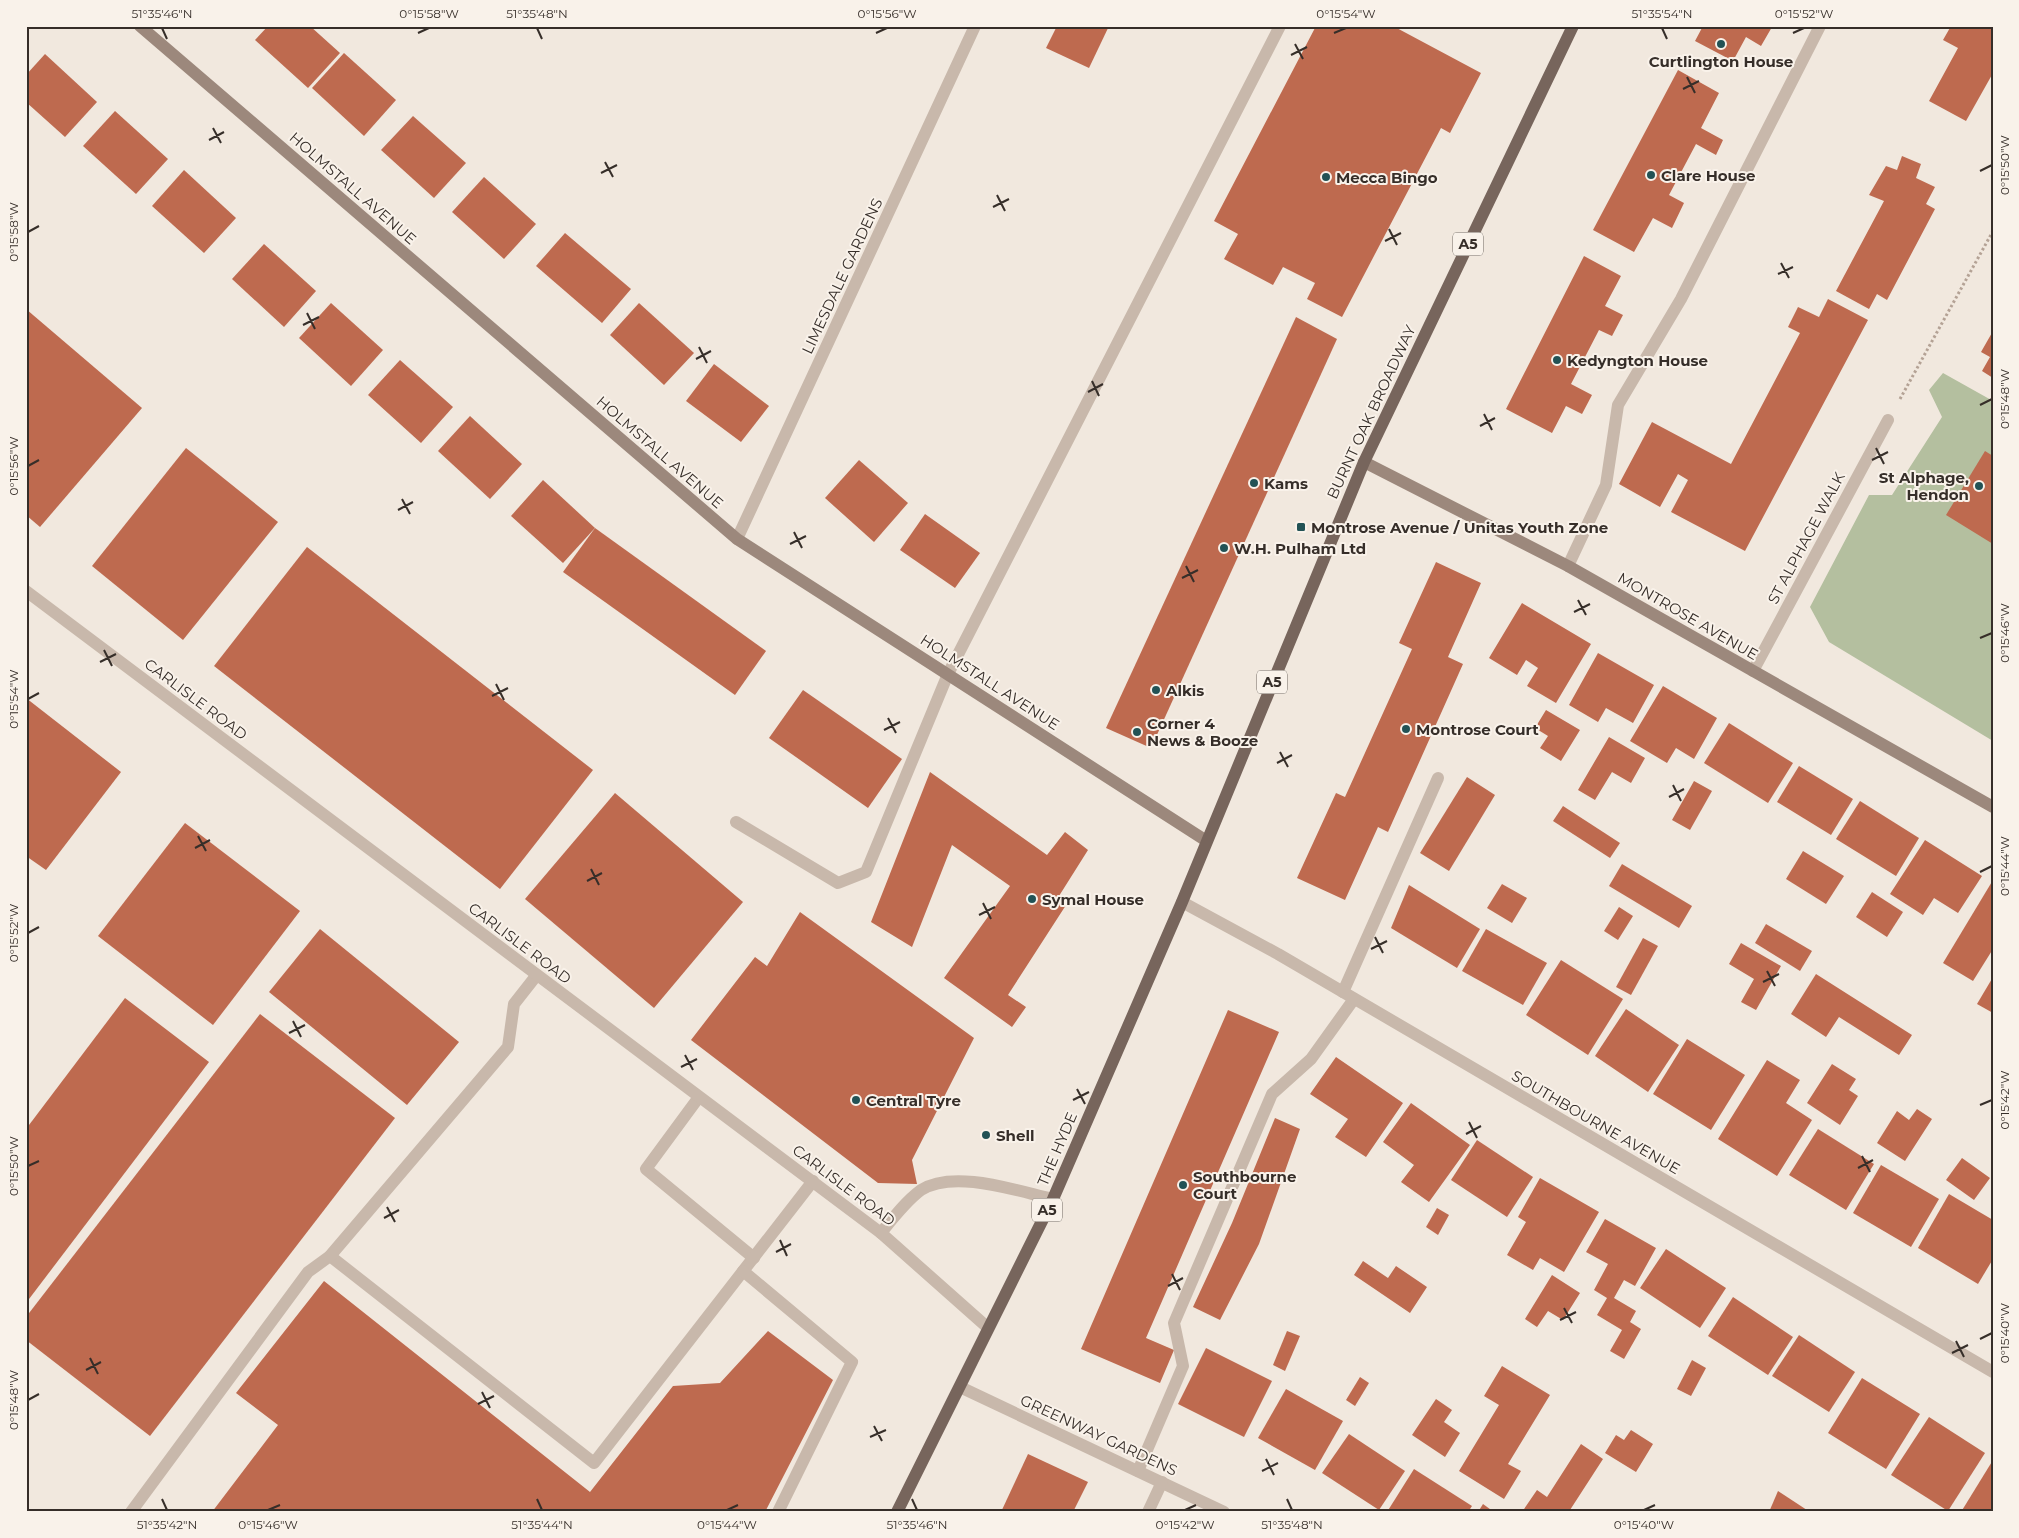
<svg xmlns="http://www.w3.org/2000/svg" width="2019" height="1538" font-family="Montserrat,sans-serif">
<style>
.green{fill:#b4bf9f}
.building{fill:#be6a4f}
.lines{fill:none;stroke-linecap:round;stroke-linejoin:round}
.path{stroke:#b4a295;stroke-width:3;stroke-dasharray:2.5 2.5;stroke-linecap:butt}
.lane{stroke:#c8b8ab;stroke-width:12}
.street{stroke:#c8b8ab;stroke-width:12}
.secondary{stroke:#9c887c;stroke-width:12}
.primary{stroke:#77655c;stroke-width:12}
.ticks{fill:none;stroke:#362e29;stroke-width:2}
.poi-dot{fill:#225255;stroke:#f9f2ea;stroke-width:2}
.labels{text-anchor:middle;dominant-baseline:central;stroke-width:4;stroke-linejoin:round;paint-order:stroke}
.shield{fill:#f9f2ea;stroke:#706963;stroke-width:1}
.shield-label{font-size:14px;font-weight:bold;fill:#362e29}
.poi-label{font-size:15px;font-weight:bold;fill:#362e29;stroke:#f9f2ea;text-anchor:start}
.street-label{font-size:15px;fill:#362e29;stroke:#f9f2ea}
.neatline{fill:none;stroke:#362e29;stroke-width:2}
.ticks-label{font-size:12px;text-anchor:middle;fill:#362e29}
</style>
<rect width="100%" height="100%" fill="#f1e8de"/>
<path class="green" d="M 1943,373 L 1993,401 L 1993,741 L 1829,642 L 1810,607 L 1869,495 L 1892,495 L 1942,417 L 1929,390 Z"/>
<g class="building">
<path d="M 268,26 L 310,26 L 340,53 L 308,88 L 255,40 Z"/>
<path d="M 1057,26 L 1109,26 L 1089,68 L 1046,48 Z"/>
<path d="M 1316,26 L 1393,26 L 1481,73 L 1450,133 L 1441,128 L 1342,317 L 1307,299 L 1315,283 L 1283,267 L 1273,285 L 1224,259 L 1238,234 L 1214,221 Z"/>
<path d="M 1703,26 L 1771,26 L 1772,27 L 1761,46 L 1746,37 L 1733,61 L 1695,41 Z"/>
<path d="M 1951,26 L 1993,26 L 1993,73 L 1966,121 L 1929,101 L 1958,48 L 1943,40 Z"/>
<path d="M 344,53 L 396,100 L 364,136 L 312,88 Z"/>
<path d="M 45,54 L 97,102 L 65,137 L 26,102 L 26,75 Z"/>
<path d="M 1678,70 L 1719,93 L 1701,128 L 1723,140 L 1716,155 L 1696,144 L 1669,195 L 1684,203 L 1672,228 L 1653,218 L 1634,252 L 1593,230 Z"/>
<path d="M 115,111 L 168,159 L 136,194 L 83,146 Z"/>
<path d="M 413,116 L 466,163 L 434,198 L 381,150 Z"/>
<path d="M 1902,156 L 1921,164 L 1916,178 L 1935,187 L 1926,204 L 1935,209 L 1887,300 L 1877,294 L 1869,309 L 1836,291 L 1884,201 L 1869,195 L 1886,166 L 1897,170 Z"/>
<path d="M 184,170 L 236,218 L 204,253 L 152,206 Z"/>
<path d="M 484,177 L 536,224 L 504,259 L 452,212 Z"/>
<path d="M 565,233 L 631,289 L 602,323 L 536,266 Z"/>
<path d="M 264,244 L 316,291 L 284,327 L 232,279 Z"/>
<path d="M 1584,256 L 1621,276 L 1605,306 L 1623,315 L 1612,336 L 1599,330 L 1571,384 L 1592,395 L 1582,414 L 1566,406 L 1552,433 L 1506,409 Z"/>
<path d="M 1828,299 L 1868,320 L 1745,551 L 1671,512 L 1688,480 L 1678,474 L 1660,507 L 1619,484 L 1652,422 L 1731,464 L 1800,333 L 1788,327 L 1798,307 L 1819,317 Z"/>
<path d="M 331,303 L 383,350 L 351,386 L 299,338 Z"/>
<path d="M 639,303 L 694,353 L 664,385 L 610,335 Z"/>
<path d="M 26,309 L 142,408 L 40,527 L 26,515 Z"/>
<path d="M 1296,317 L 1337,339 L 1151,748 L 1106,728 Z"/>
<path d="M 1993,331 L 1993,378 L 1982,371 L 1990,357 L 1981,352 Z"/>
<path d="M 400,360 L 453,407 L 421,443 L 368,395 Z"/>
<path d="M 714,364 L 769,406 L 741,442 L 686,401 Z"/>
<path d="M 470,416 L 522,464 L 490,499 L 438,451 Z"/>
<path d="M 186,448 L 278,522 L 183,640 L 92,566 Z"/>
<path d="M 1985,451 L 1993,456 L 1993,544 L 1946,515 Z"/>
<path d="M 859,460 L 908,503 L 874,542 L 825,498 Z"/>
<path d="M 543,480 L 595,528 L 563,563 L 511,516 Z"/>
<path d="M 925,514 L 980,553 L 955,588 L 900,550 Z"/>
<path d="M 595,528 L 766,651 L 735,695 L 563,572 Z"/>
<path d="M 307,547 L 593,770 L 500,889 L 214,666 Z"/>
<path d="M 1436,562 L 1481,583 L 1448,657 L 1463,664 L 1388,832 L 1378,827 L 1345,900 L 1297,878 L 1336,793 L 1345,797 L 1412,649 L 1399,643 Z"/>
<path d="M 1522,603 L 1591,644 L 1556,703 L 1527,686 L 1538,668 L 1526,660 L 1517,675 L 1489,658 Z"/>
<path d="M 1598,653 L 1654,685 L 1633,723 L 1606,708 L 1598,722 L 1569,705 Z"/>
<path d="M 1663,686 L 1717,718 L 1694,759 L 1676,748 L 1667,763 L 1630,741 Z"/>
<path d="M 803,690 L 902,759 L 868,808 L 769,738 Z"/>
<path d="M 26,698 L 121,772 L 46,870 L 26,856 Z"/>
<path d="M 1546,710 L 1580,730 L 1561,761 L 1540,748 L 1548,736 L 1535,728 Z"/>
<path d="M 1729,723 L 1793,763 L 1768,803 L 1704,763 Z"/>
<path d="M 1609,737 L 1645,758 L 1631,783 L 1612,772 L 1595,800 L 1578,790 Z"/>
<path d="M 1799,766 L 1853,799 L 1831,835 L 1777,802 Z"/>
<path d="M 930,772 L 1047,855 L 1065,832 L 1088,850 L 1059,896 L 1068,902 L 1008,995 L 1026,1007 L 1012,1027 L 944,978 L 1010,886 L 952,845 L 912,947 L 871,922 Z"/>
<path d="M 1467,777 L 1495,795 L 1449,871 L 1420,853 Z"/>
<path d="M 1694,781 L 1712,791 L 1690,830 L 1672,820 Z"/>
<path d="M 615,793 L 743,902 L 654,1008 L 525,899 Z"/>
<path d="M 1860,801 L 1919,838 L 1896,876 L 1836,839 Z"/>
<path d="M 1563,806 L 1620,843 L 1610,858 L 1553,821 Z"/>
<path d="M 185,823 L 300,911 L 213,1025 L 98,936 Z"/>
<path d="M 1925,840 L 1982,876 L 1958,913 L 1934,898 L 1923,915 L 1890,894 Z"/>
<path d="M 1803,851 L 1844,876 L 1826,904 L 1786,879 Z"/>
<path d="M 1622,864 L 1692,906 L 1679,928 L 1609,886 Z"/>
<path d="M 1993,880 L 1993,949 L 1973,981 L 1943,963 Z"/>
<path d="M 1502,884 L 1527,898 L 1512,923 L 1487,908 Z"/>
<path d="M 1409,885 L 1480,929 L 1457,968 L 1391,928 Z"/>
<path d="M 1872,892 L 1903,912 L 1887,937 L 1856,917 Z"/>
<path d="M 1619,907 L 1633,916 L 1618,940 L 1604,931 Z"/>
<path d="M 800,912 L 974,1038 L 912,1160 L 917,1184 L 878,1183 L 691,1040 L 755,957 L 767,966 Z"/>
<path d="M 1766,924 L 1812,951 L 1800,971 L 1755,943 Z"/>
<path d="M 320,929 L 459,1042 L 407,1105 L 269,992 Z"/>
<path d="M 1486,929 L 1547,963 L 1523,1005 L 1462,971 Z"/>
<path d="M 1643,938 L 1658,946 L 1631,995 L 1616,987 Z"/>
<path d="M 1741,943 L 1781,966 L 1756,1010 L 1741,1002 L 1754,979 L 1729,964 Z"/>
<path d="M 1561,960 L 1623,999 L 1588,1055 L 1526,1015 Z"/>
<path d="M 1816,974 L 1912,1035 L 1899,1055 L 1839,1017 L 1826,1037 L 1791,1014 Z"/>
<path d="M 1993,977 L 1993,1013 L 1977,1004 Z"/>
<path d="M 125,998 L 209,1062 L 26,1303 L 26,1129 Z"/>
<path d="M 1626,1009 L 1679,1045 L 1648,1092 L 1595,1056 Z"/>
<path d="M 1228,1010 L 1279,1032 L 1146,1338 L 1174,1350 L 1160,1383 L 1081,1349 Z"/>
<path d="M 260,1014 L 395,1118 L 150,1436 L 26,1340 L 26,1317 Z"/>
<path d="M 1687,1039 L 1745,1075 L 1711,1130 L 1653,1094 Z"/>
<path d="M 1336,1057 L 1403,1103 L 1366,1157 L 1335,1137 L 1348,1119 L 1310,1094 Z"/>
<path d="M 1767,1060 L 1800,1080 L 1786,1103 L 1812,1120 L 1777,1176 L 1718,1139 Z"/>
<path d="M 1832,1064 L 1856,1079 L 1849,1090 L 1858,1096 L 1840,1125 L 1807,1103 Z"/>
<path d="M 1411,1103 L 1470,1145 L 1429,1202 L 1401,1182 L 1414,1165 L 1383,1142 Z"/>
<path d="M 1917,1109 L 1932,1119 L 1905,1161 L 1877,1143 L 1897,1111 L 1909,1120 Z"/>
<path d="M 1275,1118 L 1300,1129 L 1259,1244 L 1220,1320 L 1193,1307 L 1232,1223 Z"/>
<path d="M 1818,1129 L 1874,1164 L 1846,1210 L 1789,1175 Z"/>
<path d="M 1477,1140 L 1533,1177 L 1507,1217 L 1451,1180 Z"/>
<path d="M 1962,1158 L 1990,1178 L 1974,1200 L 1946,1180 Z"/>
<path d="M 1881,1165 L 1939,1199 L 1911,1247 L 1853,1213 Z"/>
<path d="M 1540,1178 L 1599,1212 L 1564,1272 L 1540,1258 L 1533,1270 L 1507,1255 L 1526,1222 L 1518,1217 Z"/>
<path d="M 1949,1194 L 1993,1220 L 1993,1259 L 1978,1284 L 1918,1248 Z"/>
<path d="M 1437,1208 L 1449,1215 L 1438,1235 L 1426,1227 Z"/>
<path d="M 1605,1219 L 1656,1248 L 1635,1286 L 1624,1280 L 1614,1298 L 1636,1311 L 1630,1322 L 1641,1329 L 1624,1359 L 1610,1351 L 1622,1330 L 1597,1315 L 1607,1298 L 1594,1290 L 1608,1264 L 1586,1252 Z"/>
<path d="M 1666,1249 L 1726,1288 L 1700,1328 L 1640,1288 Z"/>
<path d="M 1363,1261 L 1388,1278 L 1396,1266 L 1427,1287 L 1410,1313 L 1354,1275 Z"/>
<path d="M 1552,1275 L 1580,1293 L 1563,1320 L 1548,1311 L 1537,1327 L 1525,1319 Z"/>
<path d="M 324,1281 L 590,1492 L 673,1386 L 720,1383 L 768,1331 L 833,1380 L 765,1512 L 212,1512 L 278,1425 L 236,1393 Z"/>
<path d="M 1733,1297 L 1793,1337 L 1768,1375 L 1708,1336 Z"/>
<path d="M 1287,1331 L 1300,1336 L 1285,1371 L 1273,1365 Z"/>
<path d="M 1799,1335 L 1855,1372 L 1829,1412 L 1772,1376 Z"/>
<path d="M 1206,1348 L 1272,1381 L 1244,1437 L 1178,1404 Z"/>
<path d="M 1692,1360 L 1706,1368 L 1691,1396 L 1677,1389 Z"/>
<path d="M 1502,1366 L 1550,1395 L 1508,1464 L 1521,1471 L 1504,1499 L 1459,1471 L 1499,1405 L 1484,1396 Z"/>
<path d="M 1360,1377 L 1369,1383 L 1355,1406 L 1346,1400 Z"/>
<path d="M 1862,1378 L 1920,1414 L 1886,1469 L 1828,1433 Z"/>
<path d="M 1286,1389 L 1343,1421 L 1315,1470 L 1258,1438 Z"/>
<path d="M 1436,1399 L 1452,1410 L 1444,1422 L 1460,1433 L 1445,1457 L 1412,1435 Z"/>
<path d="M 1929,1417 L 1985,1453 L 1948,1511 L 1891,1475 Z"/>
<path d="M 1631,1430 L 1653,1444 L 1636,1472 L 1605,1453 L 1616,1435 L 1624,1440 Z"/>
<path d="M 1349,1434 L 1405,1471 L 1379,1510 L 1322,1473 Z"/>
<path d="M 1581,1444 L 1603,1459 L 1570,1510 L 1572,1512 L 1522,1512 L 1537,1490 L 1547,1497 Z"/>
<path d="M 1028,1454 L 1088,1482 L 1073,1512 L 1001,1512 Z"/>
<path d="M 1993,1460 L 1993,1512 L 1961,1512 Z"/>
<path d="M 1414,1469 L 1472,1506 L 1468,1512 L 1387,1512 Z"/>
<path d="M 1778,1491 L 1810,1512 L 1769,1512 Z"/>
<path d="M 1483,1504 L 1494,1512 L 1478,1512 Z"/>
</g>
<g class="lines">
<path class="path" d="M 1900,399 L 1993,231"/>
<g class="lane">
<path d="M 1568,566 L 1606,485 L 1618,405 L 1681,299 L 1820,26"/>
<path d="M 736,822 L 838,883 L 866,872 L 948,674 L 1280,26"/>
<path d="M 1343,992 L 1438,778"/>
<path d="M 699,1097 L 646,1169 L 754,1258"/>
<path d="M 881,1233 C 893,1218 906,1201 921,1190 C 954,1169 1017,1191 1053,1199"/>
<path d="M 330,1256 L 594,1463 L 813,1181"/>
<path d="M 743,1271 L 852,1362 L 778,1512"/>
<path d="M 1138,1471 L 1183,1366 L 1174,1323 L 1272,1094 L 1311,1059 L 1354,999"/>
<path d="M 131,1512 L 308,1272 L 330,1256 L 508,1047 L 514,1004 L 536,976"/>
</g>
<g class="street">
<path d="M 737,539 L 975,26"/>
<path d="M 26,591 L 881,1233 L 987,1327"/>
<path d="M 1753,671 L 1888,420"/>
<path d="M 1182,902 L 1278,954 L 1993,1372"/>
<path d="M 960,1387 L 1224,1512"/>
<path d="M 1148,1512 L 1162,1482"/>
</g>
<g class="secondary">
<path d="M 140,26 L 737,539 L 1205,840"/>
<path d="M 1364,462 L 1568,566 L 1993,807"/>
</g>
<path class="primary" d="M 897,1512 L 1053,1199 L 1182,902 L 1364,462 L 1573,26"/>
</g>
<path class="ticks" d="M 162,28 L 167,39M 537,28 L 542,39M 1662,28 L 1667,39M 418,33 L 429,28M 876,33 L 887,28M 1334,33 L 1346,28M 1793,33 L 1804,28M 1295,44 L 1303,59M 1291,55 L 1307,47M 1687,77 L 1695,93M 1683,89 L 1699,81M 213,128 L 221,143M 209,140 L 224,132M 605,162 L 613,177M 1980,171 L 1992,165M 601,173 L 617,165M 997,195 L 1005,211M 993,207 L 1009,199M 1389,229 L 1397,245M 28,232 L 39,226M 1385,241 L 1401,233M 1781,263 L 1789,278M 1778,274 L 1793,267M 307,313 L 315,329M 303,325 L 319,317M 699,347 L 707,363M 696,359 L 711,351M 1092,381 L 1099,396M 1088,392 L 1103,384M 1980,405 L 1992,399M 1484,414 L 1492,430M 1480,426 L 1495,418M 1876,448 L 1884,464M 1872,460 L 1888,452M 28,466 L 39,460M 402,499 L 410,514M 398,510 L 413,502M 794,532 L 802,548M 790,544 L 806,536M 1186,566 L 1194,582M 1182,578 L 1198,570M 1578,600 L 1586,615M 1574,612 L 1590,604M 1980,638 L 1992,633M 104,650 L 112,666M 100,662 L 116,654M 496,684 L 504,700M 492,696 L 508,688M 28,699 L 39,693M 888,718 L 896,733M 884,730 L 900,722M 1280,752 L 1288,767M 1277,763 L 1292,755M 1673,785 L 1681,801M 1669,797 L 1684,789M 198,836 L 206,851M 195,848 L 210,840M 591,869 L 599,885M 1980,872 L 1992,866M 587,881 L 602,873M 983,903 L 991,919M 979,915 L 995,907M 28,933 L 39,927M 1375,937 L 1383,953M 1371,949 L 1387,941M 1767,971 L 1775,986M 1763,982 L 1779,974M 293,1021 L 301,1037M 289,1033 L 305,1025M 685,1055 L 693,1070M 681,1067 L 697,1059M 1077,1089 L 1085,1104M 1073,1100 L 1089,1092M 1980,1105 L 1992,1100M 1469,1122 L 1477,1138M 1466,1134 L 1481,1126M 1862,1156 L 1870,1172M 28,1166 L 39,1161M 1858,1168 L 1873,1160M 387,1207 L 395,1222M 384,1218 L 399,1210M 780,1240 L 787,1256M 776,1252 L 791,1244M 1172,1274 L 1180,1290M 1168,1286 L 1183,1278M 1564,1308 L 1572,1323M 1560,1320 L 1576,1312M 1980,1339 L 1992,1333M 1956,1341 L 1964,1357M 1952,1353 L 1968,1345M 90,1358 L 98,1374M 86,1370 L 101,1362M 482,1392 L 490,1408M 28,1400 L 39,1394M 478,1404 L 494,1396M 874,1426 L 882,1441M 870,1437 L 886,1430M 1266,1459 L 1274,1475M 1262,1471 L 1278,1463M 162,1499 L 167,1510M 537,1499 L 542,1510M 912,1499 L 917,1510M 1287,1499 L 1292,1510M 268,1510 L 280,1505M 727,1510 L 738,1505M 1185,1510 L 1196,1505M 1644,1510 L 1655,1505"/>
<g class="poi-dot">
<circle cx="1721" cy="44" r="5"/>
<circle cx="1651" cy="175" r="5"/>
<circle cx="1326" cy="177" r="5"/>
<circle cx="1557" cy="360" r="5"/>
<circle cx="1254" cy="483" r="5"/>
<circle cx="1979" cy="486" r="5"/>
<rect x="1296" y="522" width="10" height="10" rx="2.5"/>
<circle cx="1224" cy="548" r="5"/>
<circle cx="1156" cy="690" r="5"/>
<circle cx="1406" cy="729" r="5"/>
<circle cx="1137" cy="732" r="5"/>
<circle cx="1032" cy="899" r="5"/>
<circle cx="856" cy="1100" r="5"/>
<circle cx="986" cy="1135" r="5"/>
<circle cx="1183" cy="1185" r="5"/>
</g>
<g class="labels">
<g class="shield">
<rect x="1453" y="232.5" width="30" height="23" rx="4"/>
<rect x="1257" y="670.5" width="30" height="23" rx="4"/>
<rect x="1032" y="1198.5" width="30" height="23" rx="4"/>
</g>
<g class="shield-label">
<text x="1468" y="244">A5</text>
<text x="1272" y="682">A5</text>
<text x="1047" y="1210">A5</text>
</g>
<g class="poi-label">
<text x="1721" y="61" text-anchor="middle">Curtlington House</text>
<text x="1661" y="175">Clare House</text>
<text x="1336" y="177">Mecca Bingo</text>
<text x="1567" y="360">Kedyngton House</text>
<text x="1969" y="477" text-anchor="end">St Alphage,<tspan x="1969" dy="17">Hendon</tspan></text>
<text x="1264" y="483">Kams</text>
<text x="1311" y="527">Montrose Avenue / Unitas Youth Zone</text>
<text x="1234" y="548">W.H. Pulham Ltd</text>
<text x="1166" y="690">Alkis</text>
<text x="1147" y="723">Corner 4<tspan x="1147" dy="17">News &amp; Booze</tspan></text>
<text x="1416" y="729">Montrose Court</text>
<text x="1042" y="899">Symal House</text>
<text x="866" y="1100">Central Tyre</text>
<text x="996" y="1135">Shell</text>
<text x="1193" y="1176">Southbourne<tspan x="1193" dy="17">Court</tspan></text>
</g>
<g class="street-label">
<text transform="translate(353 188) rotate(41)">HOLMSTALL AVENUE</text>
<text transform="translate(842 276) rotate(-65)">LIMESDALE GARDENS</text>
<text transform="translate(1371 412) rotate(-65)">BURNT OAK BROADWAY</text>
<text transform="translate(660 452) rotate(41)">HOLMSTALL AVENUE</text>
<text transform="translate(1806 538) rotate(-62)">ST ALPHAGE WALK</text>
<text transform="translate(1688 616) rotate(30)">MONTROSE AVENUE</text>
<text transform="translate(990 682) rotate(33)">HOLMSTALL AVENUE</text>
<text transform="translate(196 699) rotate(37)">CARLISLE ROAD</text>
<text transform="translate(520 943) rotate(37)">CARLISLE ROAD</text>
<text transform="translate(1596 1122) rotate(30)">SOUTHBOURNE AVENUE</text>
<text transform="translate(1057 1149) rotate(-67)">THE HYDE</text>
<text transform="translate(844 1185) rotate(37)">CARLISLE ROAD</text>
<text transform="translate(1099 1435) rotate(25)">GREENWAY GARDENS</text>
</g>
</g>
<rect width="2019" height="1538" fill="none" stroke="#f9f2ea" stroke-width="55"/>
<rect x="28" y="28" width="1964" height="1482" class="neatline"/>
<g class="ticks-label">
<text x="162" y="18">51°35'46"N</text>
<text x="429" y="18">0°15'58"W</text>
<text x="537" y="18">51°35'48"N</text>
<text x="887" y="18">0°15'56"W</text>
<text x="1346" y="18">0°15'54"W</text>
<text x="1662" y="18">51°35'54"N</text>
<text x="1804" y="18">0°15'52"W</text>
<text transform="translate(2005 165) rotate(-90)" y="4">0°15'50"W</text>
<text transform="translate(14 232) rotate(-90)" y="4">0°15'58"W</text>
<text transform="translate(2005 399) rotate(-90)" y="4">0°15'48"W</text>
<text transform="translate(14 466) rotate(-90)" y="4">0°15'56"W</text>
<text transform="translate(2005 633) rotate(-90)" y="4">0°15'46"W</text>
<text transform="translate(14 699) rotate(-90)" y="4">0°15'54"W</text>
<text transform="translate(2005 866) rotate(-90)" y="4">0°15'44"W</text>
<text transform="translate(14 933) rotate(-90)" y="4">0°15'52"W</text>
<text transform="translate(2005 1100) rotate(-90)" y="4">0°15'42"W</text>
<text transform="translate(14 1166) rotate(-90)" y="4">0°15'50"W</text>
<text transform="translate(2005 1333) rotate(-90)" y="4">0°15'40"W</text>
<text transform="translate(14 1400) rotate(-90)" y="4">0°15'48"W</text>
<text x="167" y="1529">51°35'42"N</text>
<text x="268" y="1529">0°15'46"W</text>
<text x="542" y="1529">51°35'44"N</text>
<text x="727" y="1529">0°15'44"W</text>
<text x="917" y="1529">51°35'46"N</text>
<text x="1185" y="1529">0°15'42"W</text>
<text x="1292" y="1529">51°35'48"N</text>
<text x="1644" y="1529">0°15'40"W</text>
</g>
</svg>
